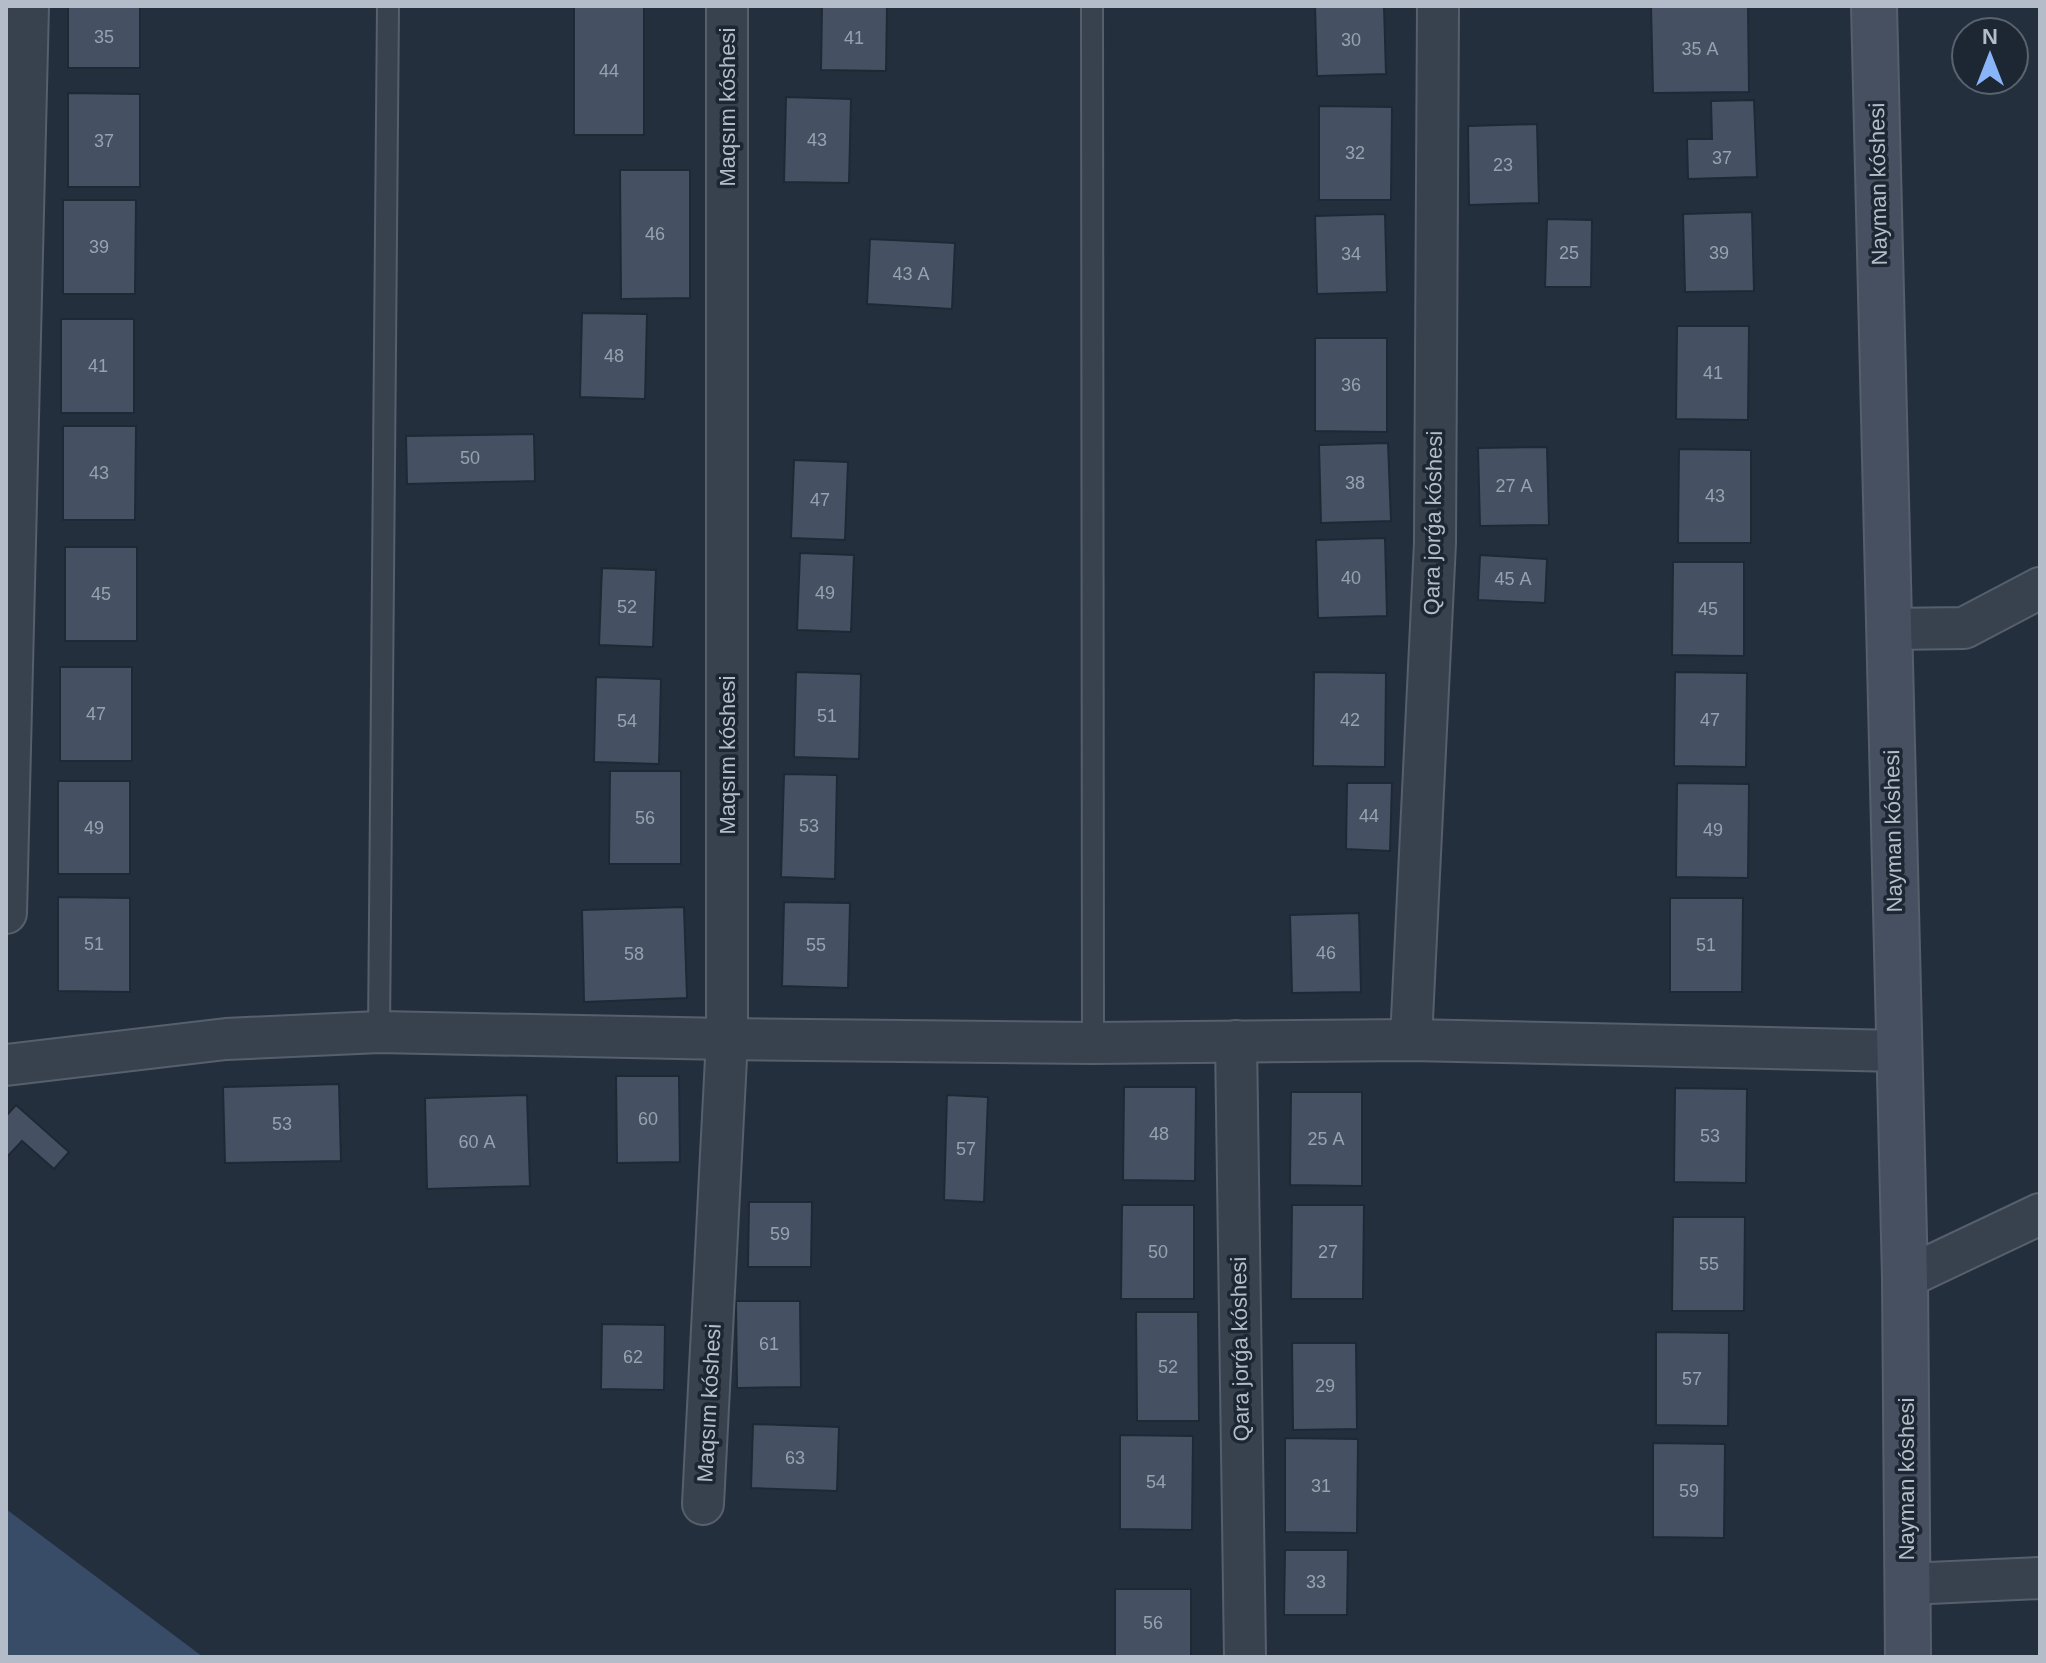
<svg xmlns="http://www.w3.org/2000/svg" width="2046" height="1663" font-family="Helvetica,sans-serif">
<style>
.water{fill:#394c67}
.building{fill:#455162;stroke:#1f2835;stroke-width:2}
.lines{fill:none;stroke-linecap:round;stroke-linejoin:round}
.lane-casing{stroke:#565f6c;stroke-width:24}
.street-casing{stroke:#565f6c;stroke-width:44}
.secondary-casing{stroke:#565f6c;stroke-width:48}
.lane{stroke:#38414e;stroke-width:20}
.street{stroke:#38414e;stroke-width:40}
.secondary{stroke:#465061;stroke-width:44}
.labels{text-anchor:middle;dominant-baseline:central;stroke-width:7;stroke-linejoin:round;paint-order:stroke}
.number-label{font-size:18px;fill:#98a1af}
.street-label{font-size:22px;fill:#b4bcc9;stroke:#1d2633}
</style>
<rect width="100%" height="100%" fill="#242f3e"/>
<path class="water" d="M 6,1509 L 203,1657 L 6,1657 Z"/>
<g class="building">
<rect x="68" y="6" width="72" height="62"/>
<path d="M 822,6 L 887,6 L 886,71 L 821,70 Z"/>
<path d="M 1315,6 L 1384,6 L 1386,74 L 1317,76 Z"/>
<path d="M 1651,6 L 1748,6 L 1749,92 L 1653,93 Z"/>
<rect x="574" y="7" width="70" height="128"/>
<path d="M 68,93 L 140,94 L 140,187 L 68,187 Z"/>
<path d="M 786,97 L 851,99 L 849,183 L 784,182 Z"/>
<path d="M 1754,100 L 1757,177 L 1688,179 L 1687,139 L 1712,139 L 1711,101 Z"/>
<path d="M 1319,106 L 1392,107 L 1391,200 L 1319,200 Z"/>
<path d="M 1537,124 L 1539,203 L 1469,205 L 1468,126 Z"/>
<path d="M 620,170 L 690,170 L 690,298 L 621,299 Z"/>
<path d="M 63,200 L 136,200 L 135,294 L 63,294 Z"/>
<path d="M 1752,212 L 1754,291 L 1685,292 L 1683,214 Z"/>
<path d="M 1385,214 L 1387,292 L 1317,294 L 1315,216 Z"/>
<path d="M 1547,219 L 1592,220 L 1591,287 L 1545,287 Z"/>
<path d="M 870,239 L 955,243 L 952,309 L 867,304 Z"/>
<path d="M 582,313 L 647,314 L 645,399 L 580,397 Z"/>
<rect x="61" y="319" width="73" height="94"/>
<path d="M 1677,326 L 1749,326 L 1748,420 L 1676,419 Z"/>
<path d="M 1315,338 L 1387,338 L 1387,432 L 1315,431 Z"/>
<path d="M 63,426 L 136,426 L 135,520 L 63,520 Z"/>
<path d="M 534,434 L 535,481 L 407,484 L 406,436 Z"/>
<path d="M 1388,443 L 1391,521 L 1321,523 L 1319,445 Z"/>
<path d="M 1547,447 L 1549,525 L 1480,526 L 1478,448 Z"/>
<path d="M 1679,449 L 1751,450 L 1751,543 L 1678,543 Z"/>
<path d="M 794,460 L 848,462 L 845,540 L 791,538 Z"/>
<path d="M 1385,538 L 1387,616 L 1318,618 L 1316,540 Z"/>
<rect x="65" y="547" width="72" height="94"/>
<path d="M 800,553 L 854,555 L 851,632 L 797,630 Z"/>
<path d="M 1480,555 L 1547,559 L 1545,603 L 1478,600 Z"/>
<path d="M 1673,562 L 1744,562 L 1744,656 L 1672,655 Z"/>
<path d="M 602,568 L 656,570 L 653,647 L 599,645 Z"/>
<rect x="60" y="667" width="72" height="94"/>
<path d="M 796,672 L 861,674 L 859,759 L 794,757 Z"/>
<path d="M 1314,672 L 1386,673 L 1385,767 L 1313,766 Z"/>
<path d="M 1675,672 L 1747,673 L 1746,767 L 1674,766 Z"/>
<path d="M 596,677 L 661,679 L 659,764 L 594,762 Z"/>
<path d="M 610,771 L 681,771 L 681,864 L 609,864 Z"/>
<path d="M 784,774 L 837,775 L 835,879 L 781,877 Z"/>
<rect x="58" y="781" width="72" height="93"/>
<path d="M 1347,783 L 1392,783 L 1390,851 L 1346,849 Z"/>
<path d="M 1677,783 L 1749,784 L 1748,878 L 1676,877 Z"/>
<path d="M 58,897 L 130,898 L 130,992 L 58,991 Z"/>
<path d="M 1670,898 L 1743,898 L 1742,992 L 1670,992 Z"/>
<path d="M 784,902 L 850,903 L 848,988 L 782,986 Z"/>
<path d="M 684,907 L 687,998 L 584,1002 L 582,910 Z"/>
<path d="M 1359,913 L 1361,992 L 1292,993 L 1290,915 Z"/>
<path d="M 616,1076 L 679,1076 L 680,1162 L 617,1163 Z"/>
<path d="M 339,1084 L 341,1161 L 225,1163 L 223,1087 Z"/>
<path d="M 1124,1087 L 1196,1087 L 1195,1181 L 1123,1180 Z"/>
<path d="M 1675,1088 L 1747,1089 L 1746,1183 L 1674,1182 Z"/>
<path d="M 1291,1092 L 1362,1092 L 1362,1186 L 1290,1185 Z"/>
<path d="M 527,1095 L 530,1186 L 427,1189 L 425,1098 Z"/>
<path d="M 947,1095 L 988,1097 L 984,1202 L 944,1200 Z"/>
<path d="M 16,1105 L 69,1152 L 54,1169 L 22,1141 L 6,1158 L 6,1116 Z"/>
<path d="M 749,1202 L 812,1202 L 811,1267 L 748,1267 Z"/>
<path d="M 1122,1205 L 1194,1205 L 1194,1299 L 1121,1299 Z"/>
<path d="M 1292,1205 L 1364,1205 L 1363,1299 L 1291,1299 Z"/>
<path d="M 1673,1217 L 1745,1217 L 1744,1311 L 1672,1311 Z"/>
<path d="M 736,1301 L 800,1301 L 801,1387 L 737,1388 Z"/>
<path d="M 1136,1312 L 1198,1312 L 1199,1421 L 1137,1421 Z"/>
<path d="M 602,1324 L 665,1325 L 664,1390 L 601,1389 Z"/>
<path d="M 1656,1332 L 1729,1333 L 1728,1426 L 1656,1425 Z"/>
<path d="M 1292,1343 L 1356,1343 L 1357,1429 L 1293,1430 Z"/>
<path d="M 753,1424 L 839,1427 L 837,1491 L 751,1488 Z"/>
<path d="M 1120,1435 L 1193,1436 L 1192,1530 L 1120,1529 Z"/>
<path d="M 1285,1438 L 1358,1439 L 1357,1533 L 1285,1532 Z"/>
<path d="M 1653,1443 L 1725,1444 L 1724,1538 L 1653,1537 Z"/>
<path d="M 1285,1550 L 1348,1550 L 1347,1615 L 1284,1615 Z"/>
<path d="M 1115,1589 L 1191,1589 L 1191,1657 L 1115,1656 Z"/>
</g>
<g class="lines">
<defs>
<g id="lane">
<path d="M 1092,6 L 1093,1043"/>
<path d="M 379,1032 L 388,6"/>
</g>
<g id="street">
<path d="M 1888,629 L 1964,628 L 2040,588"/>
<path d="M 6,913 L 28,6"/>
<path d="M 1411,1040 L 1435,543 L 1438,6"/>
<path d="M 1236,1041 L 1245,1657"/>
<path d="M 6,1065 L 226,1039 L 379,1032 L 727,1039 L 1093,1043 L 1411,1040 L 1898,1051"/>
<path d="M 1905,1278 L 2040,1214"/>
<path d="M 703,1504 L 727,1039 L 727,6"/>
<path d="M 1907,1584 L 2040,1578"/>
</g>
<path id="secondary" d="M 1874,6 L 1905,1278 L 1908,1657"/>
</defs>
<use href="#lane" class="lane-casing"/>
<use href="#street" class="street-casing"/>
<use href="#secondary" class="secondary-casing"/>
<use href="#lane" class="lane"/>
<use href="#street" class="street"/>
<use href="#secondary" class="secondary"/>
</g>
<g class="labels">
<g class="number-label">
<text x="104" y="37">35</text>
<text x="854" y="38">41</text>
<text x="1351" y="40">30</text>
<text x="1700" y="49">35 А</text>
<text x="609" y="71">44</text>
<text x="817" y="140">43</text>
<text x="104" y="141">37</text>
<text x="1355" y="153">32</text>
<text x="1722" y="158">37</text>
<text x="1503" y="165">23</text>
<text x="655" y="234">46</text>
<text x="99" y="247">39</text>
<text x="1569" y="253">25</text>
<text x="1719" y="253">39</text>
<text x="1351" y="254">34</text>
<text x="911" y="274">43 А</text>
<text x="614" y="356">48</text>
<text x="98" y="366">41</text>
<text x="1713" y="373">41</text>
<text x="1351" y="385">36</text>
<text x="470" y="458">50</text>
<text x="99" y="473">43</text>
<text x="1355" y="483">38</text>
<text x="1514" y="486">27 А</text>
<text x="1715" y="496">43</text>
<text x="820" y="500">47</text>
<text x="1351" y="578">40</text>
<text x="1513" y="579">45 А</text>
<text x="825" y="593">49</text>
<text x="101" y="594">45</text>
<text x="627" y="607">52</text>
<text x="1708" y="609">45</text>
<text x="96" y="714">47</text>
<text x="827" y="716">51</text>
<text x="1350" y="720">42</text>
<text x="1710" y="720">47</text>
<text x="627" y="721">54</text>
<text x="1369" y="816">44</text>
<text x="645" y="818">56</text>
<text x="809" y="826">53</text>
<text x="94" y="828">49</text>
<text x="1713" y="830">49</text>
<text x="94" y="944">51</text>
<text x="816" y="945">55</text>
<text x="1706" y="945">51</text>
<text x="1326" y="953">46</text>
<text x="634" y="954">58</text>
<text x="648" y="1119">60</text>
<text x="282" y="1124">53</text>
<text x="1159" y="1134">48</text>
<text x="1710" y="1136">53</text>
<text x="1326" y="1139">25 А</text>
<text x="477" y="1142">60 А</text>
<text x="966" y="1149">57</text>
<text x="780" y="1234">59</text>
<text x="1158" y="1252">50</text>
<text x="1328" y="1252">27</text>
<text x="1709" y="1264">55</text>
<text x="769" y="1344">61</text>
<text x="633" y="1357">62</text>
<text x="1168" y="1367">52</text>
<text x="1692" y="1379">57</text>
<text x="1325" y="1386">29</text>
<text x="795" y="1458">63</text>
<text x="1156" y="1482">54</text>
<text x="1321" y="1486">31</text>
<text x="1689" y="1491">59</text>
<text x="1316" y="1582">33</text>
<text x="1153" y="1623">56</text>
</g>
<g class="street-label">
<text transform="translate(727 107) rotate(-90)">Maqsım kóshesi</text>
<text transform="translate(1878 184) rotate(-91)">Nayman kóshesi</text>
<text transform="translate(1433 523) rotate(-89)">Qara jorǵa kóshesi</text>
<text transform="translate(727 755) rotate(-90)">Maqsım kóshesi</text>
<text transform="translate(1893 831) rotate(-91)">Nayman kóshesi</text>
<text transform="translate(1240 1349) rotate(-91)">Qara jorǵa kóshesi</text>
<text transform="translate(709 1403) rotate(-87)">Maqsım kóshesi</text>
<text transform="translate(1906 1479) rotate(-90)">Nayman kóshesi</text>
</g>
</g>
<rect width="2046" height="1663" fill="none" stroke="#b4bcc9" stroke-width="16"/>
<g transform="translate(1990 56)"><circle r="38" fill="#1d2633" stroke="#59626f" stroke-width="2"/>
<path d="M0-6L14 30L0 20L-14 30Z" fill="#8ab4f8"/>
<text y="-12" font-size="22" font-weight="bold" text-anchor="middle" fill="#b4bcc9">N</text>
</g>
</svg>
